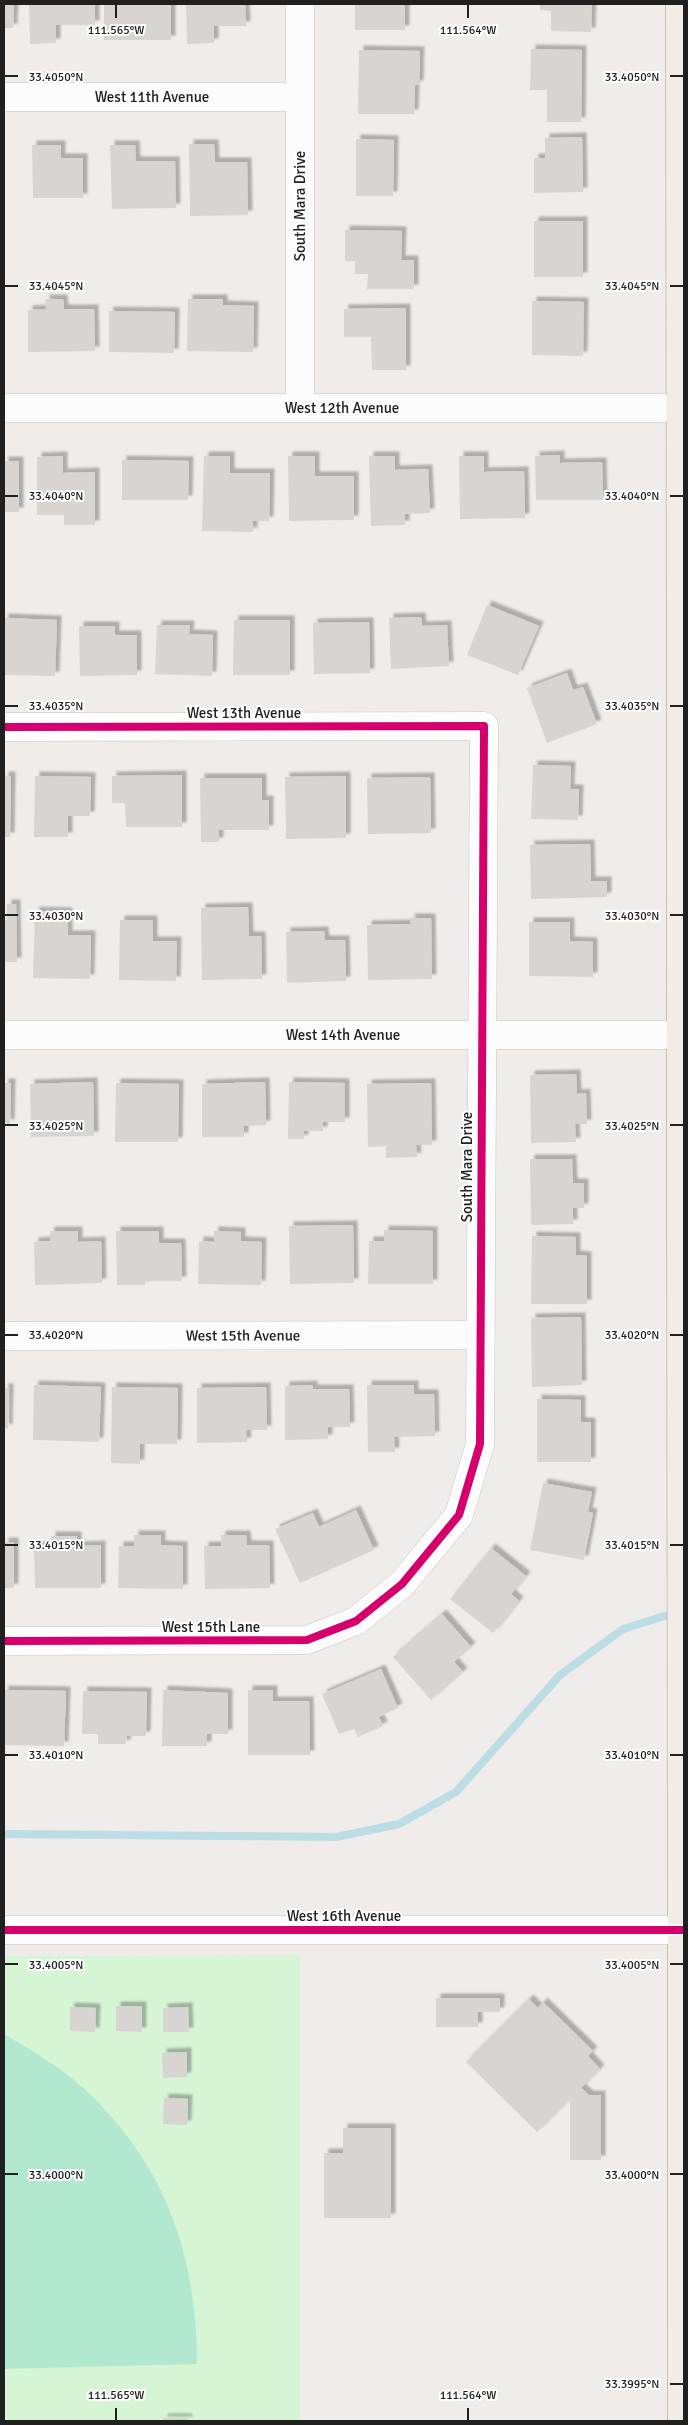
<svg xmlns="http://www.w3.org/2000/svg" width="688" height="2425" font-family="Signika,sans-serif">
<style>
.park{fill:#d6f5d5}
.pitch{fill:#b2e8cf}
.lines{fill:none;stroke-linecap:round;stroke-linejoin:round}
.stream{stroke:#bbdde3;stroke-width:8}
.building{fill:#d7d4d2;filter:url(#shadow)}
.minor-casing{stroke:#c7c6c5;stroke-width:29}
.major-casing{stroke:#a69985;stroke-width:29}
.minor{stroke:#fdfcfc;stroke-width:28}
.major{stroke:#f2ece6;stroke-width:28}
.cycleway-casing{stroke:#fff;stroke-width:11}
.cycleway{stroke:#d6006c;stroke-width:8}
.ticks{fill:none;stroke:#202020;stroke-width:2}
.labels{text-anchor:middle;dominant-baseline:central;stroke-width:4;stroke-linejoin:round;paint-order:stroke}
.street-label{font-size:15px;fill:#202020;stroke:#fff}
.ticks-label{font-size:12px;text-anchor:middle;fill:#202020;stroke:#fff;stroke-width:4;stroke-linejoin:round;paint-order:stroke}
</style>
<defs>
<filter id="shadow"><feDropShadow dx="4.5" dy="-4.5" stdDeviation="1" flood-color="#0004"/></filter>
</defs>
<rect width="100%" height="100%" fill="#efece9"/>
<path class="park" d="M 300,1955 L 300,2421 L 4,2421 L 4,1956 Z"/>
<path class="pitch" d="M 4,2034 C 36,2053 70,2073 96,2100 C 169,2174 197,2262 197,2364 L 4,2369 Z"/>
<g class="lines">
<path class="stream" d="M 4,1834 L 336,1837 L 399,1824 L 456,1792 L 560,1675 L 623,1629 L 677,1612"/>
</g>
<g class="building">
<path d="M 4,4 L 14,4 L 13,28 L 4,28 Z"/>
<path d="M 29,4 L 95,4 L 95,25 L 56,25 L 56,43 L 30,44 Z"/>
<rect x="104" y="4" width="67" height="36"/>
<path d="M 186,4 L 245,4 L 246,26 L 214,26 L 214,43 L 187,44 Z"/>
<rect x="355" y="4" width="50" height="26"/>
<path d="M 540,4 L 592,4 L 591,32 L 551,31 L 551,11 L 540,10 Z"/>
<path d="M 531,49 L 582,50 L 581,122 L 547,122 L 547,90 L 530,90 Z"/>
<path d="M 359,50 L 420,51 L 419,85 L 415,85 L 414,114 L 358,114 Z"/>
<path d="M 582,137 L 583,192 L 534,193 L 534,158 L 545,158 L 545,138 Z"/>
<path d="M 356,139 L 394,140 L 393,196 L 356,196 Z"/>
<path d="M 189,144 L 214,144 L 215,162 L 247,162 L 248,215 L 190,216 Z"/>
<path d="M 32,145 L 61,145 L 61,158 L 83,158 L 83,198 L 33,198 Z"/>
<path d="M 110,145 L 135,145 L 136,161 L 175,161 L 176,208 L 112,209 Z"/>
<rect x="534" y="221" width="49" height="56"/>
<path d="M 345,230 L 402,231 L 401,260 L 414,260 L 414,289 L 367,289 L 368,274 L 355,274 L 355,261 L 345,261 Z"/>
<path d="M 45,299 L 63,299 L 64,309 L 94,309 L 95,351 L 28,352 L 28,310 L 46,309 Z"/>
<path d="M 188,299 L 223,299 L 223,305 L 254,306 L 253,352 L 187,351 Z"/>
<path d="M 532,301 L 584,302 L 583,356 L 532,355 Z"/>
<path d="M 406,308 L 406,370 L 372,370 L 371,337 L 344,337 L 344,309 Z"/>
<path d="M 109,311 L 175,312 L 174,353 L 109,352 Z"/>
<path d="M 560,455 L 560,463 L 602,462 L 603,500 L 536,500 L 535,456 Z"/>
<path d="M 63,456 L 63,473 L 95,472 L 95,525 L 64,525 L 64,515 L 37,515 L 37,457 Z"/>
<path d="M 204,456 L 230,456 L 230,473 L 270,473 L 269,521 L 253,521 L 253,532 L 202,531 Z"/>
<path d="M 288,456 L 315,456 L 315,476 L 354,476 L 354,520 L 289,521 Z"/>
<path d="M 369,456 L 395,456 L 395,470 L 428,469 L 430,513 L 405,514 L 405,525 L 371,526 Z"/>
<path d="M 459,456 L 484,456 L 484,472 L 524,471 L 525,518 L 460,519 Z"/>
<path d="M 122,460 L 189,461 L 188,500 L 122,500 Z"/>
<rect x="4" y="461" width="15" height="51"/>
<path d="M 487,605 L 539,626 L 518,675 L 467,655 Z"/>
<path d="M 421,617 L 422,626 L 447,625 L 449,666 L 391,669 L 389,618 Z"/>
<path d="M 4,618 L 57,620 L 55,676 L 4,675 Z"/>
<path d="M 234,620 L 290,620 L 290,675 L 233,675 Z"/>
<path d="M 369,622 L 370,673 L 314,674 L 313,623 Z"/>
<path d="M 157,625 L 190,625 L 189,634 L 213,635 L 212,676 L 155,674 Z"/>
<path d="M 79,626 L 115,626 L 115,635 L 137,635 L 137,675 L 80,676 Z"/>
<path d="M 567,673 L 573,690 L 583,687 L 597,724 L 547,743 L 527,688 Z"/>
<path d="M 533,765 L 571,766 L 570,789 L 579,789 L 578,820 L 531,819 Z"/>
<path d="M 182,775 L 182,827 L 126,827 L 125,803 L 112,803 L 112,776 Z"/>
<path d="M 4,776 L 11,776 L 10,837 L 4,837 Z"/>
<path d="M 35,776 L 91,777 L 90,816 L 68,816 L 68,837 L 34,837 Z"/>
<path d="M 346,776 L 346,838 L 286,839 L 285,777 Z"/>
<path d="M 430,777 L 431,833 L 368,834 L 367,778 Z"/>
<path d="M 200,778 L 262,778 L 262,800 L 269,800 L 269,830 L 219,830 L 219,842 L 201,842 Z"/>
<path d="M 590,844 L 591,881 L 607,881 L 607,897 L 531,899 L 530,845 Z"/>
<path d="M 7,904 L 16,904 L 17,962 L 4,962 L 4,920 L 7,920 Z"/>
<path d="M 248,907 L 249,936 L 261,936 L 262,979 L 202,980 L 201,908 Z"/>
<path d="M 35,911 L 68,912 L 68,935 L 91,935 L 90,979 L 33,978 Z"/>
<path d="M 410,918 L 431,918 L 432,979 L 368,980 L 367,925 L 411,924 Z"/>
<path d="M 120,920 L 153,920 L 153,941 L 177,941 L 176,981 L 119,980 Z"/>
<path d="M 529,922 L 570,922 L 570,941 L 593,942 L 593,977 L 529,976 Z"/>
<path d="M 324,931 L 325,940 L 345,940 L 346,981 L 287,983 L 286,932 Z"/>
<path d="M 576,1074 L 577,1094 L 586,1093 L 587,1124 L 575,1124 L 576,1142 L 531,1143 L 530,1075 Z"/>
<path d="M 93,1082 L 94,1136 L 31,1137 L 30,1084 Z"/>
<path d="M 265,1082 L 266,1125 L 244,1126 L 244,1137 L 202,1137 L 202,1084 Z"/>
<path d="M 289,1082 L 345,1083 L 345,1122 L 323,1122 L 323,1131 L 304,1131 L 304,1139 L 288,1139 Z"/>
<path d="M 4,1083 L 11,1083 L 10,1124 L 4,1123 Z"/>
<path d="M 116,1083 L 179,1084 L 178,1142 L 115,1142 Z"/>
<path d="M 431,1083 L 432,1145 L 416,1145 L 417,1157 L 386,1158 L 386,1146 L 368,1147 L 367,1084 Z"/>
<path d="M 530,1159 L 572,1159 L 573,1183 L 584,1183 L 584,1208 L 573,1208 L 573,1224 L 531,1225 Z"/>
<path d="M 353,1225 L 354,1283 L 290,1284 L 289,1226 Z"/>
<path d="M 384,1230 L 433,1231 L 433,1284 L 368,1284 L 369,1241 L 384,1241 Z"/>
<path d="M 50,1231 L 78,1231 L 78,1242 L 101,1241 L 102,1283 L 35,1285 L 34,1242 L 50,1241 Z"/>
<path d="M 116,1231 L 159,1231 L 159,1243 L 181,1243 L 182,1281 L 145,1281 L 145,1285 L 117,1285 Z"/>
<path d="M 214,1231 L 241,1232 L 241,1241 L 262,1242 L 261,1285 L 198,1284 L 199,1241 L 214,1242 Z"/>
<path d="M 532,1236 L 576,1237 L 576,1255 L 587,1256 L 587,1304 L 531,1304 Z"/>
<path d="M 581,1317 L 582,1385 L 532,1387 L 531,1318 Z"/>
<path d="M 34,1385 L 101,1387 L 99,1442 L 33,1440 Z"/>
<path d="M 313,1385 L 313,1389 L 349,1389 L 350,1427 L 328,1427 L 328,1439 L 285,1440 L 285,1386 Z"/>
<path d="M 367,1385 L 414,1385 L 414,1394 L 434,1394 L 435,1436 L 394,1437 L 395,1452 L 368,1452 Z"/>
<path d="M 112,1387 L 178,1388 L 177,1444 L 140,1444 L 140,1464 L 111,1463 Z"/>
<path d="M 266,1387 L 267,1430 L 246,1430 L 247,1442 L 197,1443 L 197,1388 Z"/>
<path d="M 4,1388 L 9,1388 L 8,1429 L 4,1428 Z"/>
<path d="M 537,1399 L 581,1400 L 581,1422 L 591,1422 L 591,1462 L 537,1462 Z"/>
<path d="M 543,1483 L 592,1492 L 588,1512 L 593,1513 L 584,1560 L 530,1550 Z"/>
<path d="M 356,1510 L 374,1550 L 300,1583 L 275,1529 L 313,1513 L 319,1527 Z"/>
<path d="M 134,1535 L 161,1535 L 161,1545 L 183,1546 L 183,1589 L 118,1588 L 119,1546 L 134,1546 Z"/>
<path d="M 221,1535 L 246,1535 L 247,1545 L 269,1545 L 270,1588 L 205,1589 L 204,1546 L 221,1546 Z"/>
<path d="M 51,1536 L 77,1536 L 77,1546 L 101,1545 L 101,1588 L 35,1588 L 34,1546 L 51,1546 Z"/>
<rect x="4" y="1542" width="10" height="46"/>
<path d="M 491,1548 L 526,1576 L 511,1594 L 519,1601 L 493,1633 L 450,1599 Z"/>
<path d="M 442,1614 L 471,1647 L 454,1662 L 463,1672 L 431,1700 L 393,1657 Z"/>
<path d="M 381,1669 L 398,1708 L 379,1717 L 383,1726 L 358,1737 L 354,1729 L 339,1734 L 322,1694 Z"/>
<path d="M 4,1690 L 66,1691 L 64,1746 L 4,1745 Z"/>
<path d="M 163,1690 L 228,1693 L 228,1734 L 207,1734 L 207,1746 L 162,1746 Z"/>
<path d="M 248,1690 L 273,1690 L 273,1701 L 309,1701 L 310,1755 L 248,1755 Z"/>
<path d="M 83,1691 L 147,1692 L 146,1736 L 127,1736 L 126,1744 L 98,1744 L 98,1734 L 82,1734 Z"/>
<path d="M 436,1998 L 500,1998 L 500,2012 L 478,2012 L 478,2027 L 436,2027 Z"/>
<path d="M 529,1999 L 538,2008 L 543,2002 L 593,2051 L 588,2056 L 600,2069 L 581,2088 L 589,2095 L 601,2095 L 601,2160 L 570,2160 L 570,2099 L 537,2132 L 466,2062 Z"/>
<path d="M 116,2006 L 142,2006 L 142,2032 L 116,2031 Z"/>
<path d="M 70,2007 L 96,2008 L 95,2032 L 70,2031 Z"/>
<path d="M 188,2007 L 189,2032 L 163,2032 L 163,2008 Z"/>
<path d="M 187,2052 L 187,2077 L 163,2078 L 162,2053 Z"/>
<path d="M 164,2098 L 188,2099 L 187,2125 L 163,2124 Z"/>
<path d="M 343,2128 L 391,2128 L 391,2218 L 324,2218 L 324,2153 L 343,2153 Z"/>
<rect x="163" y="2418" width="25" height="3"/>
</g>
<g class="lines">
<defs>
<g id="minor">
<path d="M 300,4 L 300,407"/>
<path id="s1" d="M 4,97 L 299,97"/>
<path id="s2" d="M 4,408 L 680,408"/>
<path d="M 4,727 L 484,726 L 480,1444 L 459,1515 L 402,1584 L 356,1621 L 307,1640 L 4,1641"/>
<path id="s3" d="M 4,1035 L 681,1035"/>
<path id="s4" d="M 4,1336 L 481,1335"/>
<path d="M 4,1930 L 684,1930"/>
</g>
<path id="major" d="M 680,4 L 682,2421"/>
</defs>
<use href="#minor" class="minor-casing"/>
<use href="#major" class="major-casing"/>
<use href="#minor" class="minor"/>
<use href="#major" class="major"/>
<defs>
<g id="cycleway">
<path d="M 4,727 L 484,726 L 480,1444 L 459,1515 L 402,1584 L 356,1621 L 307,1640 L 4,1641"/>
<path d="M 4,1930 L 684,1930"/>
</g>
</defs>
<use href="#cycleway" class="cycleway-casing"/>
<use href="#cycleway" class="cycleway"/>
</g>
<path class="ticks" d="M 116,5 L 116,18M 468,5 L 468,18M 5,76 L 18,76M 670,76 L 683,76M 5,286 L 18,286M 670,286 L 683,286M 5,496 L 18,496M 670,496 L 683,496M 5,706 L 18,706M 670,706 L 683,706M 5,915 L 18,915M 670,915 L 683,915M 5,1125 L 18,1125M 670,1125 L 683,1125M 5,1335 L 18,1335M 670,1335 L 683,1335M 5,1545 L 18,1545M 670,1545 L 683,1545M 5,1755 L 18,1755M 670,1755 L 683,1755M 5,1964 L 18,1964M 670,1964 L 683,1964M 5,2174 L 18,2174M 670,2174 L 683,2174M 670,2384 L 683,2384M 116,2408 L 116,2420M 468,2408 L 468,2420"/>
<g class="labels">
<g class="street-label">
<text stroke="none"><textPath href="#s1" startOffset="148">West 11th Avenue</textPath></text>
<text transform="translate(300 206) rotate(-90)">South Mara Drive</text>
<text stroke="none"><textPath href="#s2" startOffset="338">West 12th Avenue</textPath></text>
<text x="244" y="713">West 13th Avenue</text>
<text stroke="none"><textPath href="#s3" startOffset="339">West 14th Avenue</textPath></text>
<text transform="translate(467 1167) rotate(-90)">South Mara Drive</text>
<text stroke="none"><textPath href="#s4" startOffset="239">West 15th Avenue</textPath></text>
<text x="211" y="1627">West 15th Lane</text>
<text x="344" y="1916">West 16th Avenue</text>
</g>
</g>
<g class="ticks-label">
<text x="116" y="34">111.565°W</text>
<text x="468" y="34">111.564°W</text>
<text x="56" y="81">33.4050°N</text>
<text x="632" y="81">33.4050°N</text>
<text x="56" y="290">33.4045°N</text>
<text x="632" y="290">33.4045°N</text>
<text x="56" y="500">33.4040°N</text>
<text x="632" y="500">33.4040°N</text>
<text x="56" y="710">33.4035°N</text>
<text x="632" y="710">33.4035°N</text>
<text x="56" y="920">33.4030°N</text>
<text x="632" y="920">33.4030°N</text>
<text x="56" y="1130">33.4025°N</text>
<text x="632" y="1130">33.4025°N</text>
<text x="56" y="1339">33.4020°N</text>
<text x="632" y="1339">33.4020°N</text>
<text x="56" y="1549">33.4015°N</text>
<text x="632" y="1549">33.4015°N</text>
<text x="56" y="1759">33.4010°N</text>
<text x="632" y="1759">33.4010°N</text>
<text x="56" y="1969">33.4005°N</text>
<text x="632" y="1969">33.4005°N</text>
<text x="56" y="2179">33.4000°N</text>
<text x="632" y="2179">33.4000°N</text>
<text x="632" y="2388">33.3995°N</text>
<text x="116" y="2399">111.565°W</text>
<text x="468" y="2399">111.564°W</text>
</g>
<rect width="688" height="2425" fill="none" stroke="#202020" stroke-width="10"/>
</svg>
